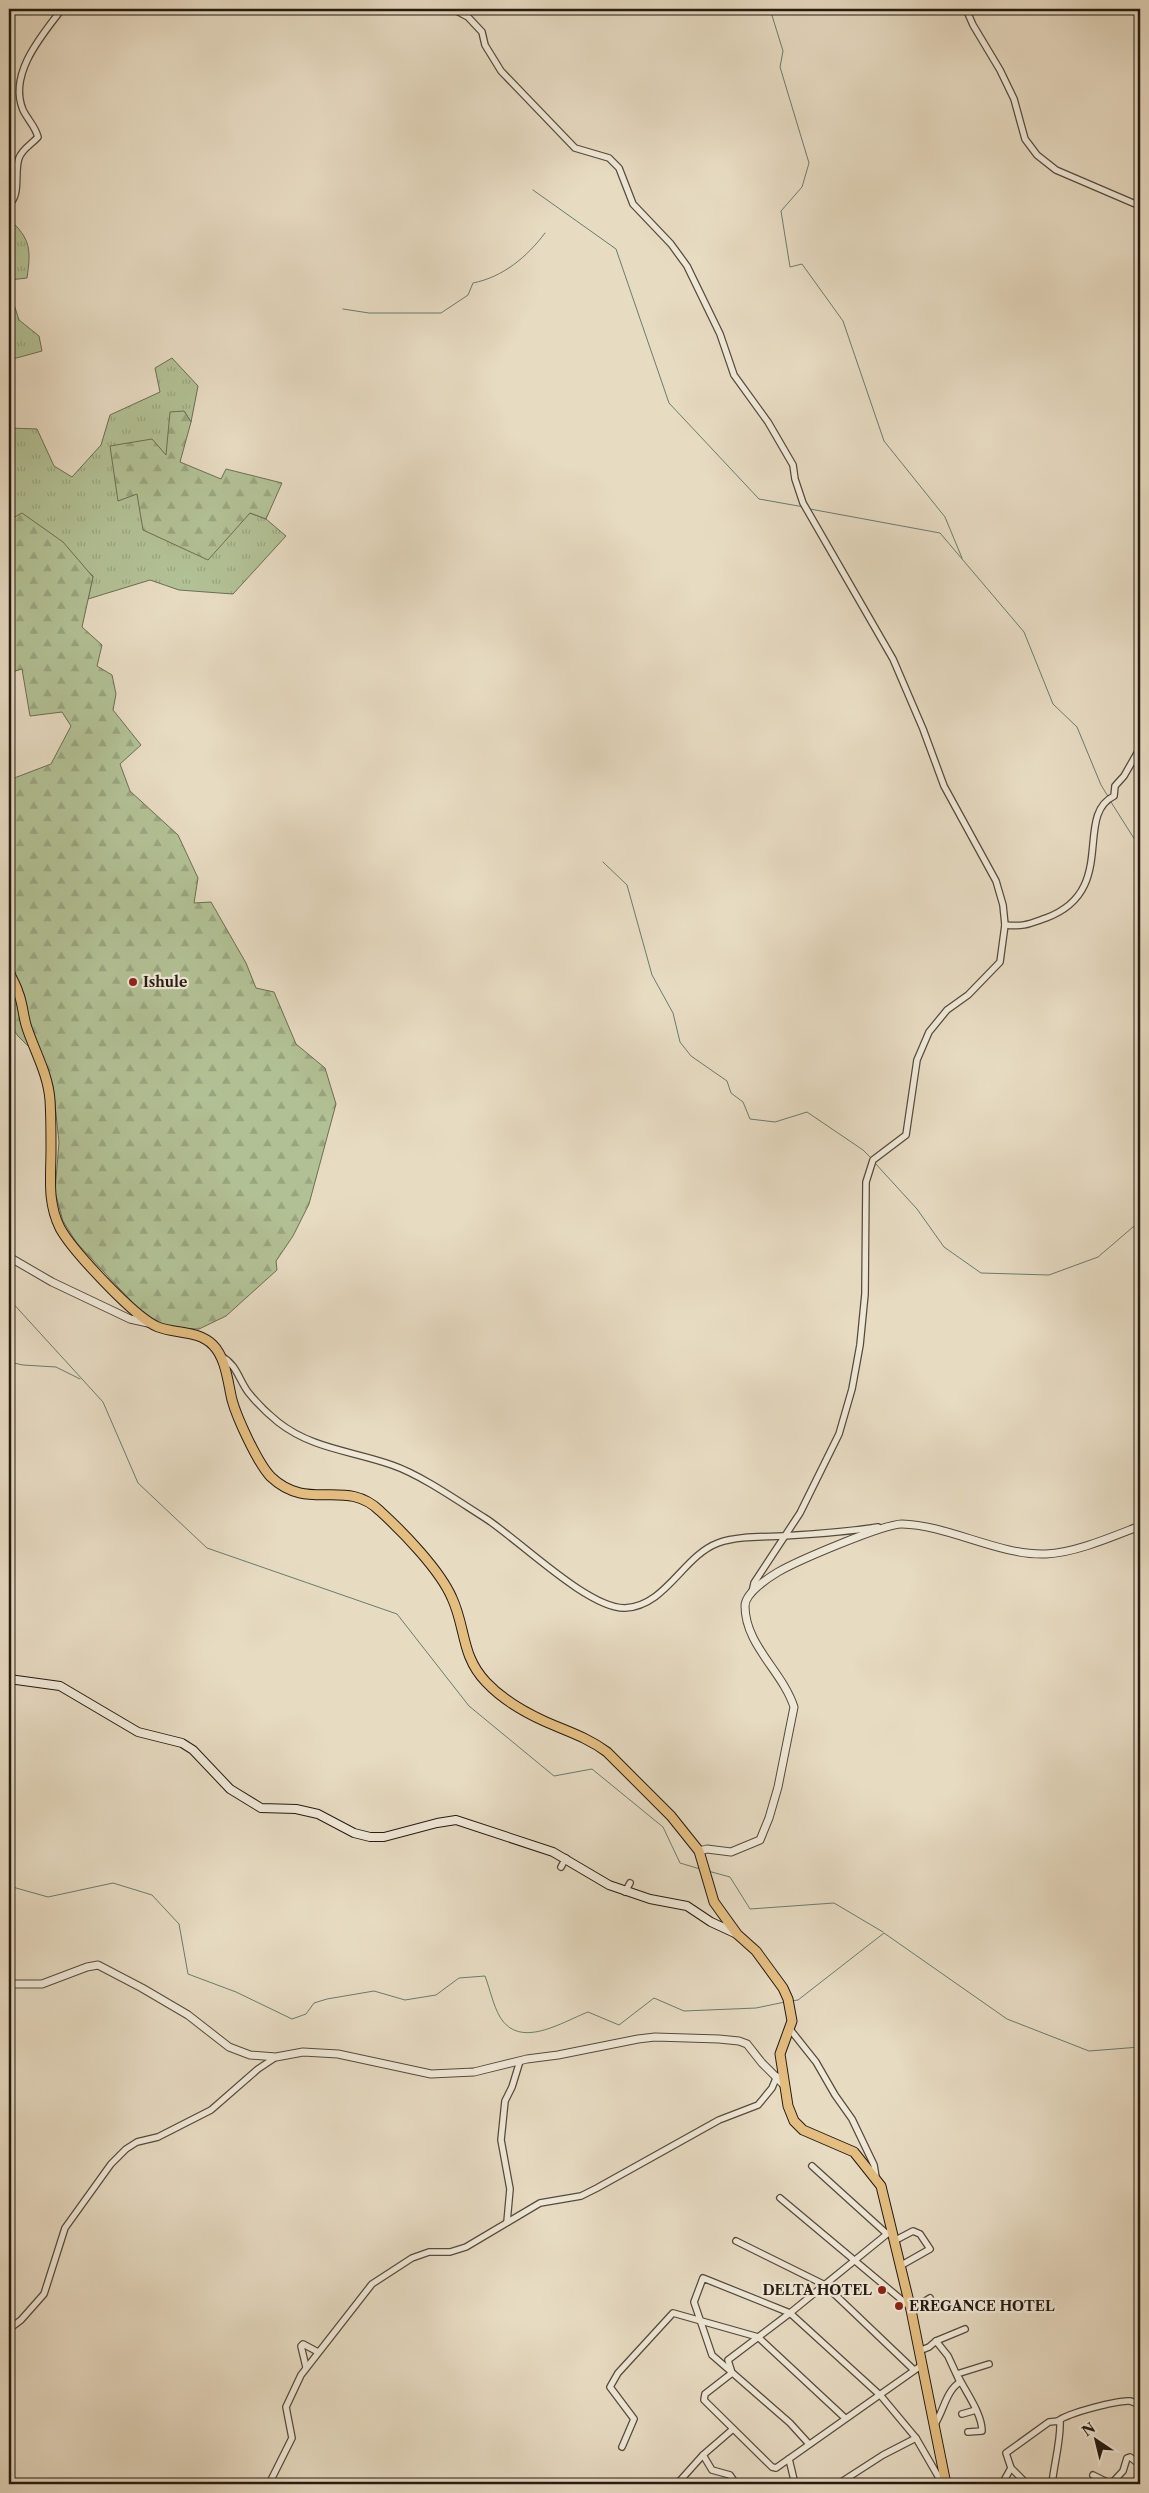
<svg xmlns="http://www.w3.org/2000/svg" width="1149" height="2493" font-family="'Libre Caslon Text',serif">
<style>
.grass{fill:url(#grass-tufts);stroke:#6c6e53}
.forest{fill:url(#forest-firs);stroke:#6c6e53}
.lines{fill:none;stroke-linecap:round;stroke-linejoin:round}
.stream{stroke:#697b71;stroke-width:1}
.minor-casing{stroke:#564a3d;stroke-width:8}
.tertiary-casing{stroke:#564a3d;stroke-width:9}
.secondary-casing{stroke:#251a11;stroke-width:10}
.primary-casing{stroke:#251a11;stroke-width:11}
.minor{stroke:#efe8d7;stroke-width:5.5}
.tertiary{stroke:#efe8d7;stroke-width:7}
.secondary{stroke:#efe8d7;stroke-width:8}
.primary{stroke:#e4be81;stroke-width:9}
.poi-dot{fill:#8f2418;stroke:#efe8d7;stroke-width:2}
.labels{text-anchor:middle;dominant-baseline:central;stroke-width:4.5;stroke-linejoin:round;paint-order:stroke}
.poi-label{font-size:14px;font-weight:bold;fill:#251a11;stroke:#efe8d7;text-anchor:start}
</style>
<defs>
<pattern id="grass-tufts" width="24" height="20" patternUnits="userSpaceOnUse" patternTransform="scale(1.25)"><rect width="24" height="20" fill="#b2c195"/><path d="M3 7l-1-3M5 7V3M7 7l1-3M15 17l-1-3M17 17v-4M19 17l1-3" fill="none" stroke="#99a57f"/></pattern>
<pattern id="forest-firs" width="22" height="20" patternUnits="userSpaceOnUse" patternTransform="scale(1.25)"><rect width="22" height="20" fill="#b2c195"/><path d="M5 1l3.5 6h-7zM16 11l3.5 6h-7z" fill="#99a57f"/></pattern>
</defs>
<rect width="100%" height="100%" fill="#e7dbc2"/>
<filter id="stains"><feTurbulence type="fractalNoise" baseFrequency=".004" numOctaves="4"/><feColorMatrix values="0 0 0 0 .2 0 0 0 0 .09 0 0 0 0 .02 0 0 0 .5 -.17"/></filter>
<radialGradient id="worn" r=".72"><stop offset=".6" stop-color="#630" stop-opacity="0"/><stop offset="1" stop-color="#630" stop-opacity=".3"/></radialGradient>
<g class="grass">
<path d="M 9,219 C 31,239 31,250 27,278 L 9,280 Z"/>
<path d="M 9,289 L 19,320 L 39,336 L 42,351 L 9,360 Z"/>
<path d="M 172,358 L 198,386 L 191,422 L 184,411 L 167,455 L 119,500 L 137,493 L 250,513 L 266,519 L 286,536 L 233,594 L 179,590 L 150,580 L 88,599 L 93,576 L 22,514 L 9,520 L 9,428 L 37,429 L 54,466 L 72,477 L 101,445 L 110,415 L 160,392 L 155,368 Z"/>
</g>
<g class="forest">
<path d="M 184,411 L 191,422 L 180,462 L 221,479 L 226,469 L 282,483 L 266,519 L 250,513 L 208,560 L 143,530 L 137,494 L 118,501 L 110,446 L 152,439 L 166,455 L 170,412 Z"/>
<path d="M 22,513 L 63,542 L 93,577 L 82,627 L 102,645 L 97,666 L 112,675 L 116,694 L 113,710 L 141,745 L 120,764 L 130,791 L 178,835 L 198,878 L 194,903 L 211,902 L 246,963 L 256,988 L 274,992 L 296,1044 L 325,1068 L 336,1104 L 309,1204 L 293,1236 L 276,1261 L 277,1270 L 226,1316 L 199,1329 L 167,1328 L 147,1318 L 76,1242 L 63,1221 L 55,1192 L 59,1142 L 53,1086 L 46,1064 L 18,1036 L 9,1023 L 13,1002 L 9,985 L 16,973 L 9,963 L 9,780 L 51,764 L 71,726 L 62,712 L 30,716 L 22,669 L 9,673 L 9,520 Z"/>
</g>
<g class="lines">
<g class="stream">
<path d="M 770,9 L 783,51 L 780,67 L 809,163 L 802,187 L 781,211 L 790,267 L 802,264 L 843,321 L 884,441 L 945,517 L 962,558"/>
<path d="M 533,190 L 616,249 L 669,403 L 759,499 L 804,507"/>
<path d="M 343,309 L 369,313 L 441,313 L 468,295 L 473,283 C 503,277 527,257 545,233"/>
<path d="M 810,509 L 940,533 L 1024,632 L 1053,704 L 1077,727 L 1101,785 L 1109,798"/>
<path d="M 1111,802 L 1140,848"/>
<path d="M 603,862 L 627,885 L 652,975 L 673,1013 L 680,1042 L 691,1056 L 727,1081 L 731,1093 L 743,1102 L 750,1119 L 775,1122 L 807,1112 L 863,1150 L 872,1159"/>
<path d="M 874,1162 L 917,1209 L 944,1247 L 981,1273 L 1049,1275 L 1098,1257 L 1140,1221"/>
<path d="M 9,1299 L 103,1402 L 138,1483 L 207,1548 L 397,1614 L 469,1706 L 554,1776 L 592,1769 L 663,1827 L 680,1863 L 700,1869"/>
<path d="M 9,1362 L 23,1365 L 56,1367 L 80,1379"/>
<path d="M 708,1871 L 730,1877 L 750,1909 L 834,1903 L 883,1932"/>
<path d="M 9,1886 L 48,1897 L 113,1883 L 152,1895 L 179,1924 L 188,1974 L 236,1992 L 292,2019 L 306,2014 L 314,2003 L 327,1999 L 374,1991 L 405,2000 L 436,1995 L 459,1978 L 485,1976 C 490,1989 493,2005 500,2017 C 520,2050 562,2022 588,2012 L 619,2025 L 654,1998 L 684,2011 L 756,2008 L 785,2002"/>
<path d="M 791,2001 L 798,2000 L 884,1933 L 1007,2019 L 1089,2051 L 1140,2047"/>
</g>
<defs>
<g id="minor">
<path d="M 453,9 L 468,17 L 482,32 L 485,45 L 501,71 L 575,148 L 609,158 L 619,168 L 633,204 L 671,244 L 687,266 L 720,334 L 734,375 L 768,422 L 793,465 L 795,479 L 803,503 L 893,659 L 923,729 L 944,786 L 996,881 L 1003,905 L 1005,925 L 1000,962 L 968,995 L 947,1010 L 929,1032 L 917,1060 L 906,1135 L 873,1160 L 866,1182 L 865,1294 L 860,1345 L 852,1389 L 839,1434 L 800,1513 L 754,1583 L 752,1592"/>
<path d="M 966,9 L 973,25 L 1000,70 L 1014,99 L 1025,139 L 1037,155 L 1056,170 L 1140,206"/>
<path d="M 9,204 C 21,196 14,171 19,158 C 23,148 31,145 38,137 C 35,126 28,120 23,110 C 8,74 42,35 62,9"/>
<path d="M 1005,925 C 1024,927 1029,924 1046,918 C 1119,891 1073,816 1114,796 L 1115,786 L 1124,776 L 1140,748"/>
<path d="M 221,1356 C 237,1365 238,1378 248,1392 C 256,1402 268,1414 278,1422 C 312,1449 353,1451 392,1465 C 421,1475 458,1501 485,1518 C 518,1539 588,1609 625,1608 C 666,1606 683,1556 718,1543 C 738,1536 762,1537 783,1536 C 815,1534 847,1532 878,1527"/>
<path d="M 561,1867 L 566,1858"/>
<path d="M 625,1892 L 630,1883"/>
<path d="M 789,2028 L 816,2062 L 835,2095 L 852,2119 L 874,2165 L 876,2177"/>
<path d="M 812,2166 L 887,2234"/>
<path d="M 780,2198 L 909,2306"/>
<path d="M 507,2222 L 510,2189 L 501,2140 L 505,2101 L 512,2087 L 520,2061"/>
<path d="M 892,2230 L 790,2313 L 728,2360 L 732,2373 L 705,2394 L 704,2400 L 772,2467 L 776,2468 L 922,2365"/>
<path d="M 736,2241 L 825,2285 L 914,2370"/>
<path d="M 894,2241 L 913,2231 L 920,2234 L 930,2249 L 900,2266"/>
<path d="M 911,2310 L 930,2298"/>
<path d="M 9,2329 L 21,2320 L 44,2294 L 65,2228 L 111,2164 L 126,2149 L 137,2142 L 158,2137 L 211,2110 L 258,2069 L 276,2057"/>
<path d="M 936,2341 L 965,2329"/>
<path d="M 919,2351 L 929,2347 L 936,2341 L 948,2356 L 960,2382 C 946,2391 944,2410 935,2424"/>
<path d="M 306,2367 L 301,2346 L 303,2344 L 318,2352"/>
<path d="M 957,2374 L 989,2364"/>
<path d="M 959,2378 C 967,2394 982,2414 982,2431 L 968,2432"/>
<path d="M 962,2414 L 976,2410"/>
<path d="M 1058,2421 C 1068,2413 1118,2400 1130,2401 C 1134,2402 1138,2404 1140,2407"/>
<path d="M 733,2429 L 703,2455 L 712,2470 L 730,2475 L 736,2484"/>
<path d="M 809,2444 L 790,2423 L 712,2355 L 694,2302 L 703,2278 L 790,2313 L 881,2396 L 916,2438 L 942,2483 L 946,2483"/>
<path d="M 622,2447 L 634,2419 L 610,2387 L 618,2373 L 673,2313 L 758,2337 L 845,2418"/>
<path d="M 789,2459 L 795,2484"/>
<path d="M 1011,2468 L 1027,2484"/>
<path d="M 1093,2475 L 1111,2484"/>
<path d="M 269,2484 L 292,2438 L 286,2407 L 301,2375 L 372,2284 L 412,2258 L 429,2252 L 450,2252 L 466,2247 L 540,2203 L 581,2196 L 597,2188 L 719,2120 L 758,2105 L 772,2088 L 777,2076"/>
<path d="M 677,2484 L 703,2455"/>
<path d="M 838,2484 L 883,2455 L 916,2438"/>
<path d="M 1002,2484 L 1011,2468 L 1006,2453 L 1049,2422 L 1060,2421 C 1061,2440 1054,2464 1052,2484"/>
<path d="M 1111,2484 L 1123,2471 L 1127,2458 L 1130,2457 L 1140,2465"/>
</g>
<g id="tertiary">
<path d="M 9,1257 L 52,1282 L 130,1319 L 148,1323"/>
<path d="M 699,1851 L 707,1849 L 731,1852 L 760,1840 L 769,1818 L 778,1787 L 794,1707 C 783,1672 745,1645 745,1606 C 745,1593 768,1578 778,1572 C 797,1561 883,1524 902,1524 C 948,1525 1000,1556 1046,1554 C 1075,1553 1114,1536 1140,1526"/>
<path d="M 9,1984 L 42,1984 L 87,1967 L 98,1965 L 142,1988 L 188,2015 L 229,2047 L 250,2055 L 276,2057 L 303,2052 L 338,2054 L 431,2074 L 474,2072 L 527,2059 L 558,2055 L 638,2039 L 655,2037 L 719,2039 L 739,2041 L 747,2044 L 762,2063 L 784,2085"/>
</g>
<path id="secondary" d="M 9,1679 L 60,1686 L 138,1732 L 182,1743 L 193,1750 L 230,1789 L 261,1808 L 296,1809 L 318,1814 L 354,1833 L 370,1837 L 384,1837 L 437,1823 L 456,1820 L 553,1852 L 609,1885 L 650,1899 L 687,1906 L 711,1922 L 737,1934"/>
<path id="primary" d="M 9,972 C 12,979 16,985 18,992 C 23,1003 23,1017 27,1028 C 35,1052 48,1074 50,1100 C 51,1116 51,1133 51,1149 C 51,1177 47,1202 60,1228 C 72,1250 135,1318 158,1327 C 176,1334 198,1330 213,1345 C 226,1358 228,1383 232,1400 C 237,1418 258,1464 271,1477 C 309,1513 345,1477 380,1511 C 403,1532 440,1570 452,1598 C 466,1628 461,1656 486,1682 C 501,1698 524,1712 544,1721 C 566,1731 587,1737 607,1752 L 671,1816 L 699,1851 L 714,1902 L 737,1934 L 756,1951 L 783,1988 L 788,1999 L 792,2021 L 780,2054 L 788,2106 L 794,2121 L 803,2130 L 854,2152 L 881,2186 L 911,2310 L 946,2484"/>
</defs>
<use href="#minor" class="minor-casing"/>
<use href="#tertiary" class="tertiary-casing"/>
<use href="#secondary" class="secondary-casing"/>
<use href="#primary" class="primary-casing"/>
<use href="#minor" class="minor"/>
<use href="#tertiary" class="tertiary"/>
<use href="#secondary" class="secondary"/>
<use href="#primary" class="primary"/>
</g>
<g class="poi-dot">
<circle cx="133" cy="982" r="5"/>
<circle cx="882" cy="2290" r="5"/>
<circle cx="899" cy="2306" r="5"/>
</g>
<g class="labels">
<g class="poi-label">
<text x="143" y="982">Ishule</text>
<text x="872" y="2290" text-anchor="end">DELTA HOTEL</text>
<text x="909" y="2306">EREGANCE HOTEL</text>
</g>
</g>
<rect width="1149" height="2493" fill="none" stroke="#e7dbc2" stroke-width="30"/>
<rect x="10" y="10" width="1129" height="2473" fill="none" stroke="#251a11" stroke-width="2.5"/>
<rect x="15" y="15" width="1119" height="2463" fill="none" stroke="#251a11"/>
<g transform="translate(1096 2440) rotate(325)" stroke="#efe8d7" stroke-width="4" paint-order="stroke">
<path d="M0-4L9 19L0 12L-9 19Z" fill="#251a11"/>
<text y="-8" font-size="14" font-weight="bold" text-anchor="middle" fill="#251a11">N</text>
</g>
<rect width="100%" height="100%" filter="url(#stains)"/>
<rect width="100%" height="100%" fill="url(#worn)"/>
</svg>
